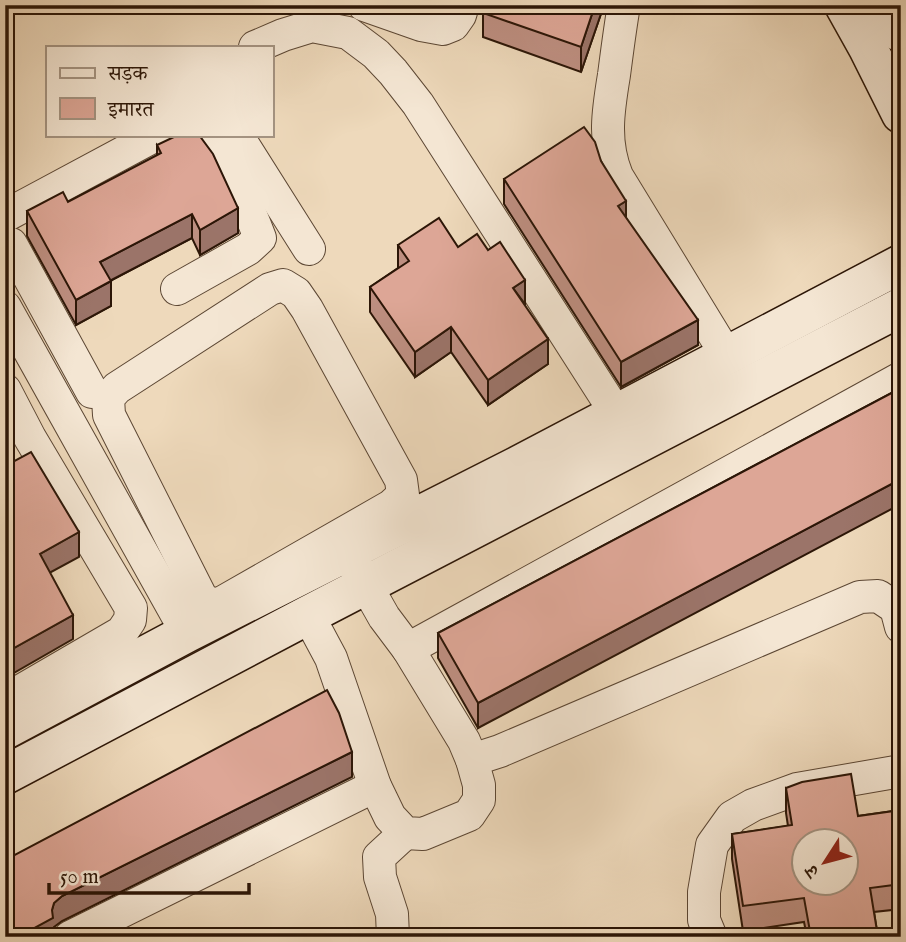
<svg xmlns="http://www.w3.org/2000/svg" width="906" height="942" font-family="'IM FELL English','Noto Serif Devanagari',serif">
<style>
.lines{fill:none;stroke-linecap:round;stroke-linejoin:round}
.street-casing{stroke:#5c4734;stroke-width:34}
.secondary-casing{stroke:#2c1607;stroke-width:41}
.street{stroke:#f4e6d3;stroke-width:32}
.secondary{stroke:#f4e6d3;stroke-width:38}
.wall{fill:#be8f81;stroke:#2c1607;stroke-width:2}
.shaded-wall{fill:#9b7469;stroke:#2c1607;stroke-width:2}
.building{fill:#dda696;stroke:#2c1607;stroke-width:2;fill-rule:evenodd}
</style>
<rect width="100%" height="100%" fill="#eed9bb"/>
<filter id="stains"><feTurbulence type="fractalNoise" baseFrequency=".00286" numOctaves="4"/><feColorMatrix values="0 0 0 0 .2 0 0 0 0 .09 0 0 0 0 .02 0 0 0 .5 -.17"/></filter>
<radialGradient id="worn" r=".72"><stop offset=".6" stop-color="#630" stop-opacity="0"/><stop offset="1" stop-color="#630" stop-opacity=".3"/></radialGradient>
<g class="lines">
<defs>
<g id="street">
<path d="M 364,5 L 421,25 L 443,29 L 453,25 L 460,15 L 463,5"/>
<path d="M 624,5 C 620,28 617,52 614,75 C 608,111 603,142 617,176 L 727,356"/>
<path d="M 255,47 L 283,35 L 312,26 L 348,33 L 376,54 L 393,72 L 418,104 L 616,413"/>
<path d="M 237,135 L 309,249"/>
<path d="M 5,216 L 156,135"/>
<path d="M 5,247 L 11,244 L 92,392"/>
<path d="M 283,285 L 296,293 L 307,309 L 401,480 L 403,495 L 391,506 L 223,602 L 211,606 L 201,597 L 109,415 L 108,398 L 117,388 L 270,289 Z"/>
<path d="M 177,289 L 248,249 L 260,238 C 248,206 227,159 203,135"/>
<path d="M 5,307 L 187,633"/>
<path d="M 5,390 L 30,438 L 131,608 L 130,620 L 122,632 L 5,700"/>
<path d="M 308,615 L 331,658 L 375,786 L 390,817 L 405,833 L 423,834 L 469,815 L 479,800 L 479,785 L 472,760 L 464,741 L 408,649 L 384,617 L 354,564"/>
<path d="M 408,649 L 901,378"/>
<path d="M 472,760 L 500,751 L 860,597 L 878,596 L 896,608 L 901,627"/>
<path d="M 70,937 L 375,786"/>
<path d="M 393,937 L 392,914 L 380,877 L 379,857 L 405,833"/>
<path d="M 711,937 L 704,920 L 704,892 L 712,845 L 732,817 L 753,805 L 797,789 L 901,771"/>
</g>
<g id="secondary">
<path d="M 844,5 L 868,48 L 901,114"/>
<path d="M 886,5 L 901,33"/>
<path d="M 5,730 L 187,633 L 515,467 L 901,264"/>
<path d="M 5,775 L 308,615 L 901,307"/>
</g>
</defs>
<use href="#street" class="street-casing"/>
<use href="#secondary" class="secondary-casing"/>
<use href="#street" class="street"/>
<use href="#secondary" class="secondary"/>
</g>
<g class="wall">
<path d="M 486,5 L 604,5 L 581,72 L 483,37 L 483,13 Z"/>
<path d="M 157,145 L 238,233 L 200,255 L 192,238 L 110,281 L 111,306 L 76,325 L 27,236 L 27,211 L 68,202 L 157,156 Z"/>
<path d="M 601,161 L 626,218 L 698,345 L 621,387 L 504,204 L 504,179 Z"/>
<path d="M 398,245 L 458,247 L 524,304 L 548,364 L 488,405 L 451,352 L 415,377 L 370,312 L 370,287 L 398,268 Z"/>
<path d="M 901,388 L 478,728 L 438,658 L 438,633 Z"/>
<path d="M 786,788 L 858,816 L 901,810 L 901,909 L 874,912 L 878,937 L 807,937 L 804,922 L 743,931 L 732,859 L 732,834 L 788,826 L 786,813 Z"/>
</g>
<g class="shaded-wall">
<path d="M 595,5 L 604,5 L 581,72 L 581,47 Z"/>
<path d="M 626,201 L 626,226 L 618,206 Z"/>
<path d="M 238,208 L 238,233 L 200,255 L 200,230 Z"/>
<path d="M 192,214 L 192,238 L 100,286 L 100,262 Z"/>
<path d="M 525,280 L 525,304 L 513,288 Z"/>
<path d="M 111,281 L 111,306 L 76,325 L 76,300 Z"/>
<path d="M 698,320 L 698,345 L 621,387 L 621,362 Z"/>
<path d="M 451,327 L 451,352 L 415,377 L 415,352 Z"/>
<path d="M 548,339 L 548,364 L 488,405 L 488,380 Z"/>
<path d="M 901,479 L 901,504 L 478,728 L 478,703 Z"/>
<path d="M 79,532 L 79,557 L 40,578 L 40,554 Z"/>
<path d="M 73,615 L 73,639 L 5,678 L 5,653 Z"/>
<path d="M 352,752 L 352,777 L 62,921 L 54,927 L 53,937 L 18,937 L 52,910 L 54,903 L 62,896 Z"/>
</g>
<g class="building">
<path d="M 486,5 L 595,5 L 581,47 L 483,13 Z"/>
<path d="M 584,127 L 595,142 L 601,161 L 626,201 L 618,206 L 698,320 L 621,362 L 504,179 Z"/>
<path d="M 178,135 L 199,135 L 213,154 L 238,208 L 200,230 L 192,214 L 100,262 L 111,281 L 76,300 L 27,211 L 63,192 L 68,202 L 161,153 L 157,145 Z"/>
<path d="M 439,218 L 458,247 L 477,234 L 488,250 L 500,242 L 525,280 L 513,288 L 548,339 L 488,380 L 451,327 L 415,352 L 370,287 L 409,261 L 398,245 Z"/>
<path d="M 901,388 L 901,479 L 478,703 L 438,633 Z"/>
<path d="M 31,452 L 79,532 L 40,554 L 73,615 L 5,653 L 5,466 Z"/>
<path d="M 327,690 L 339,713 L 352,752 L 62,896 L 54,903 L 52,910 L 53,918 L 18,937 L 5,937 L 5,860 Z"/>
<path d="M 851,774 L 858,816 L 901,810 L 901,884 L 870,888 L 878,937 L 811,937 L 804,898 L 743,906 L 732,834 L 792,825 L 786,788 L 802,782 ZM 804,841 L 846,841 L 846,883 L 804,883 Z"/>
</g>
<rect width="906" height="942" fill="none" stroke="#eed9bb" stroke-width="28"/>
<rect x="7" y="7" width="892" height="928" fill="none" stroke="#2c1607" stroke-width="3.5"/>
<rect x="14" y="14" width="878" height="914" fill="none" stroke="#2c1607" stroke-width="2"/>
<rect x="46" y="46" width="228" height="91" fill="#f4e6d3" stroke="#a49381" stroke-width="2"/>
<rect x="60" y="68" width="35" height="10" fill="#f4e6d3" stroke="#a49381" stroke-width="2"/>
<text x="108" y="80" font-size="21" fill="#2c1607">सड़क</text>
<rect x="60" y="98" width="35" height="21" fill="#dda696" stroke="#a49381" stroke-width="2"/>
<text x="108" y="116" font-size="21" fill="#2c1607">इमारत</text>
<g transform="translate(825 862) rotate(234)"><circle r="33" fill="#f4e6d3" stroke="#a49381" stroke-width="2"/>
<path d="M0-5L12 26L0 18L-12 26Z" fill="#8f2418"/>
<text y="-10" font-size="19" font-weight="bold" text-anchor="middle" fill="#2c1607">उ</text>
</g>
<path d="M49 883v10h200v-10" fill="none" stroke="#2c1607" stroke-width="3.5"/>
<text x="60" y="883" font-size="21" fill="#2c1607" stroke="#f4e6d3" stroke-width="5" paint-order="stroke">50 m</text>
<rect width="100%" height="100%" filter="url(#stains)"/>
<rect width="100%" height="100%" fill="url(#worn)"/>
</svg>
